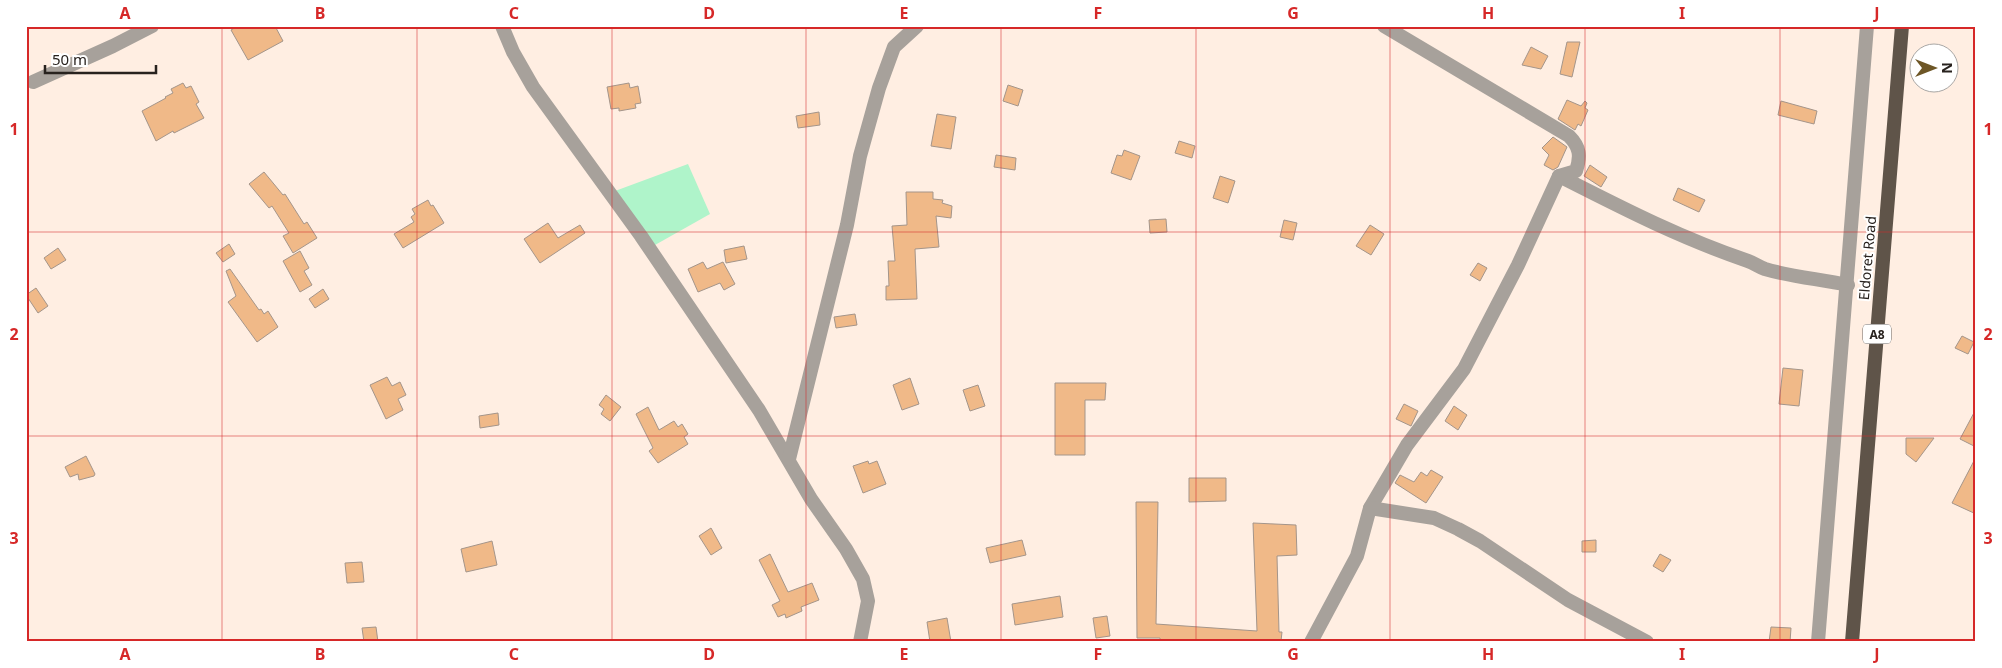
<svg xmlns="http://www.w3.org/2000/svg" width="2002" height="668" font-family="'Noto Sans',sans-serif">
<style>
.green{fill:#aff4ca}
.building{fill:#f0b988;stroke:#a4958a}
.lines{fill:none;stroke-linecap:round;stroke-linejoin:round}
.minor{stroke:#a7a19b;stroke-width:14}
.trunk{stroke:#5f5449;stroke-width:14}
.grid{fill:none;stroke:#d62828;stroke-width:1;stroke-opacity:0.55}
.labels{text-anchor:middle;dominant-baseline:central;stroke-width:4;stroke-linejoin:round;paint-order:stroke}
.shield{fill:#fff;stroke:#686462;stroke-width:1}
.shield-label{font-size:12px;font-weight:bold;fill:#28221e}
.street-label{font-size:14px;fill:#28221e;stroke:#fff}
.neatline{fill:none;stroke:#d62828;stroke-width:2}
.grid-label{font-size:16px;text-anchor:middle;font-weight:bold;fill:#d62828}
</style>
<rect width="100%" height="100%" fill="#ffeee2"/>
<path class="green" d="M 688,164 L 710,214 L 655,245 L 615,191 Z"/>
<g class="building">
<path d="M 238,26 L 275,26 L 283,41 L 248,60 L 231,30 Z"/>
<path d="M 1567,42 L 1580,42 L 1572,77 L 1560,74 Z"/>
<path d="M 1531,47 L 1548,56 L 1541,69 L 1522,65 Z"/>
<path d="M 183,83 L 186,88 L 191,86 L 199,102 L 196,104 L 204,118 L 174,133 L 173,131 L 156,141 L 142,111 L 166,98 L 165,97 L 173,93 L 171,89 Z"/>
<path d="M 629,83 L 630,88 L 638,86 L 641,103 L 635,104 L 636,108 L 619,111 L 619,108 L 611,109 L 607,87 Z"/>
<path d="M 1008,85 L 1023,90 L 1018,106 L 1003,101 Z"/>
<path d="M 1567,100 L 1581,106 L 1585,101 L 1587,103 L 1585,108 L 1588,110 L 1581,126 L 1578,124 L 1575,130 L 1558,119 Z"/>
<path d="M 1781,101 L 1817,111 L 1814,124 L 1778,115 Z"/>
<path d="M 819,112 L 820,125 L 798,128 L 796,116 Z"/>
<path d="M 937,114 L 956,117 L 951,149 L 931,146 Z"/>
<path d="M 1553,137 L 1567,147 L 1558,167 L 1553,170 L 1544,165 L 1549,155 L 1542,148 Z"/>
<path d="M 1179,141 L 1195,146 L 1192,158 L 1175,153 Z"/>
<path d="M 1124,150 L 1140,156 L 1131,180 L 1111,173 L 1117,155 L 1122,156 Z"/>
<path d="M 996,155 L 1016,158 L 1015,170 L 994,167 Z"/>
<path d="M 1590,165 L 1607,177 L 1601,187 L 1584,176 Z"/>
<path d="M 264,172 L 283,195 L 285,194 L 304,224 L 307,222 L 317,238 L 293,253 L 283,236 L 289,233 L 272,206 L 269,208 L 249,184 Z"/>
<path d="M 1220,176 L 1235,181 L 1228,203 L 1213,198 Z"/>
<path d="M 1678,188 L 1705,200 L 1699,212 L 1673,200 Z"/>
<path d="M 906,192 L 933,192 L 933,199 L 943,200 L 942,203 L 952,206 L 951,218 L 936,216 L 939,247 L 915,249 L 917,299 L 886,300 L 886,286 L 889,286 L 888,261 L 895,261 L 892,226 L 907,225 Z"/>
<path d="M 428,200 L 431,206 L 433,205 L 444,223 L 403,248 L 394,234 L 414,222 L 411,217 L 415,214 L 412,209 Z"/>
<path d="M 1166,219 L 1167,232 L 1150,233 L 1149,220 Z"/>
<path d="M 1284,220 L 1297,223 L 1293,240 L 1280,237 Z"/>
<path d="M 548,223 L 558,238 L 580,225 L 585,233 L 540,263 L 524,239 Z"/>
<path d="M 1370,225 L 1384,234 L 1371,255 L 1356,246 Z"/>
<path d="M 229,244 L 235,254 L 223,262 L 216,253 Z"/>
<path d="M 744,246 L 747,259 L 726,263 L 724,250 Z"/>
<path d="M 58,248 L 66,260 L 51,269 L 44,258 Z"/>
<path d="M 300,251 L 309,268 L 304,271 L 312,285 L 300,292 L 283,261 Z"/>
<path d="M 703,262 L 707,269 L 723,262 L 735,284 L 724,290 L 720,283 L 698,292 L 688,269 Z"/>
<path d="M 1478,263 L 1487,268 L 1480,281 L 1470,275 Z"/>
<path d="M 230,269 L 259,310 L 261,309 L 264,314 L 268,311 L 278,327 L 257,342 L 228,302 L 236,296 L 226,271 Z"/>
<path d="M 36,288 L 48,306 L 38,313 L 26,295 Z"/>
<path d="M 323,289 L 329,299 L 315,308 L 309,299 Z"/>
<path d="M 855,314 L 857,325 L 836,328 L 834,317 Z"/>
<path d="M 1962,336 L 1974,342 L 1968,354 L 1955,348 Z"/>
<path d="M 1783,368 L 1803,370 L 1799,406 L 1779,404 Z"/>
<path d="M 387,377 L 392,386 L 400,382 L 406,395 L 398,399 L 403,410 L 386,419 L 370,385 Z"/>
<path d="M 910,378 L 919,404 L 902,410 L 893,385 Z"/>
<path d="M 1055,383 L 1106,383 L 1105,400 L 1085,400 L 1085,455 L 1055,455 Z"/>
<path d="M 978,385 L 985,406 L 970,411 L 963,390 Z"/>
<path d="M 606,395 L 621,407 L 610,421 L 601,414 L 604,409 L 599,405 Z"/>
<path d="M 1404,404 L 1418,411 L 1411,426 L 1396,419 Z"/>
<path d="M 1454,406 L 1467,415 L 1458,430 L 1445,421 Z"/>
<path d="M 648,407 L 659,430 L 674,421 L 678,427 L 682,424 L 688,434 L 684,437 L 688,444 L 658,463 L 649,451 L 653,448 L 636,414 Z"/>
<path d="M 1976,409 L 1976,447 L 1960,439 Z"/>
<path d="M 498,413 L 499,425 L 480,428 L 479,416 Z"/>
<path d="M 1906,438 L 1934,438 L 1916,462 L 1906,454 Z"/>
<path d="M 86,456 L 95,474 L 94,476 L 79,480 L 78,474 L 70,477 L 65,467 Z"/>
<path d="M 1976,457 L 1976,514 L 1952,503 Z"/>
<path d="M 868,461 L 869,464 L 877,461 L 886,484 L 863,493 L 853,466 Z"/>
<path d="M 1431,470 L 1443,477 L 1426,503 L 1395,483 L 1400,475 L 1414,482 L 1421,472 L 1427,476 Z"/>
<path d="M 1189,478 L 1226,478 L 1226,501 L 1189,502 Z"/>
<path d="M 1136,502 L 1158,502 L 1156,624 L 1257,631 L 1253,523 L 1296,525 L 1297,555 L 1277,556 L 1279,632 L 1282,632 L 1281,641 L 1160,642 L 1160,638 L 1137,638 Z"/>
<path d="M 711,528 L 722,548 L 711,555 L 699,536 Z"/>
<path d="M 1022,540 L 1026,555 L 990,563 L 986,548 Z"/>
<path d="M 1596,540 L 1596,552 L 1582,552 L 1582,541 Z"/>
<path d="M 492,541 L 497,565 L 466,572 L 461,549 Z"/>
<path d="M 770,554 L 788,592 L 812,583 L 819,600 L 801,607 L 802,611 L 786,618 L 785,614 L 778,617 L 772,605 L 780,601 L 759,560 Z"/>
<path d="M 1660,554 L 1671,560 L 1663,572 L 1653,566 Z"/>
<path d="M 362,562 L 364,582 L 347,583 L 345,563 Z"/>
<path d="M 1060,596 L 1063,617 L 1015,625 L 1012,604 Z"/>
<path d="M 1107,616 L 1110,636 L 1096,638 L 1093,618 Z"/>
<path d="M 947,618 L 951,642 L 930,642 L 927,622 Z"/>
<path d="M 376,627 L 378,642 L 364,642 L 362,628 Z"/>
<path d="M 1771,627 L 1791,628 L 1790,642 L 1769,642 Z"/>
</g>
<g class="lines">
<g class="minor">
<path d="M 502,26 L 513,52 L 533,87 L 641,236 L 759,410 L 811,499 L 846,549 L 863,579 L 868,601 L 860,642"/>
<path d="M 33,82 L 113,46 L 152,26"/>
<path d="M 1559,176 C 1622,208 1680,238 1748,261 C 1754,263 1759,267 1765,269 C 1792,277 1820,279 1848,285"/>
<path d="M 789,459 L 847,225 L 860,156 L 879,88 L 894,47 L 917,26"/>
<path d="M 1370,508 L 1407,445 L 1464,369 L 1518,265 L 1559,176 L 1576,171 C 1581,156 1580,147 1569,136 L 1384,26"/>
<path d="M 1311,642 L 1357,556 L 1370,508 L 1434,518 L 1458,529 L 1480,541 L 1568,600 L 1647,642"/>
<path d="M 1818,642 L 1867,26"/>
</g>
<path class="trunk" d="M 1852,642 L 1902,26"/>
</g>
<path class="grid" d="M 222,26 L 222,642M 417,26 L 417,642M 612,26 L 612,642M 806,26 L 806,642M 1001,26 L 1001,642M 1196,26 L 1196,642M 1390,26 L 1390,642M 1585,26 L 1585,642M 1780,26 L 1780,642M 26,232 L 1976,232M 26,436 L 1976,436"/>
<g class="labels">
<rect class="shield" x="1863" y="324.5" width="28" height="19" rx="4"/>
<g class="shield-label">
<text x="1877" y="334">A8</text>
</g>
<g class="street-label">
<text transform="translate(1867 258) rotate(-85)">Eldoret Road</text>
</g>
</g>
<rect width="2002" height="668" fill="none" stroke="#ffffff" stroke-width="55"/>
<g transform="translate(1934 68) rotate(90)"><circle r="24" fill="#ffffff" stroke="#a9a7a5"/>
<path d="M0-4L9 19L0 12L-9 19Z" fill="#6d5626"/>
<text y="-8" font-size="14" font-weight="bold" text-anchor="middle" fill="#28221e">N</text>
</g>
<path d="M45 65v8h111v-8" fill="none" stroke="#28221e" stroke-width="2.5"/>
<text x="52" y="65" font-size="15" fill="#28221e" stroke="#ffffff" stroke-width="4" paint-order="stroke">50 m</text>
<rect x="28" y="28" width="1946" height="612" class="neatline"/>
<g class="grid-label">
<text x="125" y="19">A</text>
<text x="320" y="19">B</text>
<text x="514" y="19">C</text>
<text x="709" y="19">D</text>
<text x="904" y="19">E</text>
<text x="1098" y="19">F</text>
<text x="1293" y="19">G</text>
<text x="1488" y="19">H</text>
<text x="1682" y="19">I</text>
<text x="1877" y="19">J</text>
<text x="14" y="135">1</text>
<text x="1988" y="135">1</text>
<text x="14" y="340">2</text>
<text x="1988" y="340">2</text>
<text x="14" y="544">3</text>
<text x="1988" y="544">3</text>
<text x="125" y="660">A</text>
<text x="320" y="660">B</text>
<text x="514" y="660">C</text>
<text x="709" y="660">D</text>
<text x="904" y="660">E</text>
<text x="1098" y="660">F</text>
<text x="1293" y="660">G</text>
<text x="1488" y="660">H</text>
<text x="1682" y="660">I</text>
<text x="1877" y="660">J</text>
</g>
</svg>
